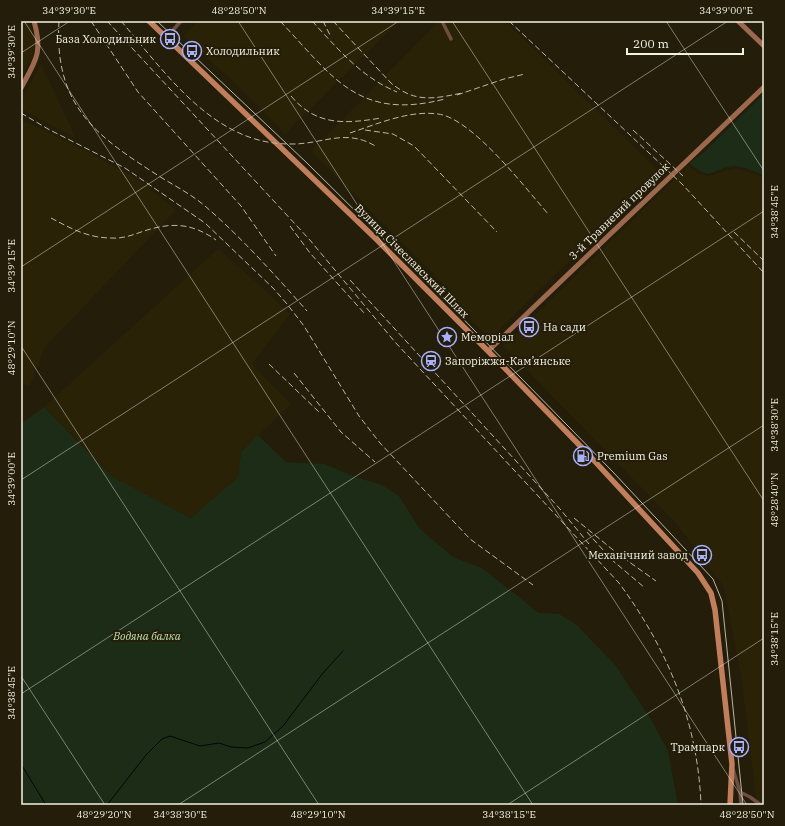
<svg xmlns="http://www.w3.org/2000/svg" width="785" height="826" font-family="'IBM Plex Serif',serif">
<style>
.built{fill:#2a2207}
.green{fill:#1c2c16}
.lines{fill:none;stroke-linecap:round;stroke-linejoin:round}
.stream{stroke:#00070a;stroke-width:1}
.street{stroke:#6e4e3e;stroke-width:3.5}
.secondary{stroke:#9c694f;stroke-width:5}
.primary{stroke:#c07e5c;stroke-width:5.5}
.tram{stroke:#bbb6a8;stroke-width:1}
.rail{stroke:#bbb6a8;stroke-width:1;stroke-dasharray:6 3;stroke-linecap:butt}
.ticks{fill:none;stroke:#f4f0e3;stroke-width:1;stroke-opacity:0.45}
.labels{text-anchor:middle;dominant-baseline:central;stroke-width:4;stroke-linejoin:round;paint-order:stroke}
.poi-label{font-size:11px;fill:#f4f0e3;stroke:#231d0a;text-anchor:start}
.street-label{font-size:11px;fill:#f4f0e3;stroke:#231d0a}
.park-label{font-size:11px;font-style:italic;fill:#bbe3ad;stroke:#231d0a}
.neatline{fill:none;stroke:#f4f0e3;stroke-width:1.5}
.ticks-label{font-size:10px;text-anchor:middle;fill:#f4f0e3}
</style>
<rect width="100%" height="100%" fill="#231d0a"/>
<g class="built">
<path d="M 21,21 L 29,21 L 36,41 L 32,58 L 21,79 Z"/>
<path d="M 198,21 L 399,21 L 285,134 L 237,85 L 183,36 Z"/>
<path d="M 439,21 L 505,21 L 660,172 L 490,339 L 467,316 L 448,289 L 311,151 Z"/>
<path d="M 41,64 L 76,138 L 21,109 L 21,100 Z"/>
<path d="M 21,122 L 29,123 L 92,154 L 142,182 L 176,210 L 45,347 L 30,386 L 21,383 Z"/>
<path d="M 688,166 L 700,174 L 709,176 L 735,168 L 764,177 L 764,805 L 757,805 L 742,683 L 724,587 L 675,522 L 503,346 Z"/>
<path d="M 218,249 L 255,281 L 290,314 L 252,364 L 291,404 L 241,452 L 238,477 L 191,518 L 111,476 L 44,407 Z"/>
</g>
<g class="green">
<path d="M 764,94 L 764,175 C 756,173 743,166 734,166 C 710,168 714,184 689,163 L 702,154 Z"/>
<path d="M 44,407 L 111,476 L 191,518 L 238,477 L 241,452 L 258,435 L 286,462 L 324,464 L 356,477 L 382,485 L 399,496 L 420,529 L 453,557 L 482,568 L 539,613 L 559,614 L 577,625 L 616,666 L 652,721 L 668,751 L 678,805 L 21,805 L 21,424 Z"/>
</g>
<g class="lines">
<g class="stream">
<path d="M 21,764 L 46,805"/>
<path d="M 107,805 L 146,755 L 162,739 L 170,736 L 200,746 L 219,743 L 231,747 L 248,748 L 265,742 L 283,726 L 323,673 L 343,651"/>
</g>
<g class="street">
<path d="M 442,21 L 451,39"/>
<path d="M 166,38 L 181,21"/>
<path d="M 733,769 L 740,792 L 741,805"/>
<path d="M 740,792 L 750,797 L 761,805"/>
</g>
<g class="secondary">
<path d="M 738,21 L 764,46"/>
<path d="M 21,88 C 36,60 43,53 34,21"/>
<path d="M 488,351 L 764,87"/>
</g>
<path class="primary" d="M 149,21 L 374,237 L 488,351 L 588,454 L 698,573 L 711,593 L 715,610 L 732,764 L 730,805"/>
<path class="tram" d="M 157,21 L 307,163 L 429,284 L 613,472 L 713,579 L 722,601 L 743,805"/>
<g class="rail">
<path d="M 59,21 C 54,107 96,136 162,178 C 177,187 192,195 205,206 C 242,238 275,275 307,311"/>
<path d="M 91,21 L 138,92 L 241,206 L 276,256"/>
<path d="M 107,21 L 309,239 L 395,342 L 619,583 C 668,649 698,723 701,805"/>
<path d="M 121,21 C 165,72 213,144 289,144 C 323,145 345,127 377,147"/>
<path d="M 280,21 C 334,78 358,121 445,99"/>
<path d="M 312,21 C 338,49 361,77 397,92"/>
<path d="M 323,21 L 331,37"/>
<path d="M 333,21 L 391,83 C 415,103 433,99 462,93"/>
<path d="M 509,21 L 683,185 L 764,273"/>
<path d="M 457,95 L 504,79 L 525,74"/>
<path d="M 291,96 C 316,126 345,124 381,118"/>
<path d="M 21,113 L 48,129 L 125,168 L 205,223 L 274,289 L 287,304 L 304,326 L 359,416 L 380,443 L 470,539 L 533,585"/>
<path d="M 365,130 L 393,134 L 414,146 L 497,232"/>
<path d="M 633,130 L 683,176"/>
<path d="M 350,133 C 377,124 409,110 438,114 C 472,118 526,189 549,215"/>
<path d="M 51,218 C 70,228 88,238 111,238 C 122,239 133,235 144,231 C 172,222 192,223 216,240"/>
<path d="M 290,226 L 310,253 L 365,314"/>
<path d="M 734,232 L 764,261"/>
<path d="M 350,280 L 560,509 L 589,544"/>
<path d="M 269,364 L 319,412"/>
<path d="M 294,373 L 341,432 L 375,462"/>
<path d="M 574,518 L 618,554 L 656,581"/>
<path d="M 587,532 L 612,560 L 645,588"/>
</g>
</g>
<path class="ticks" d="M 24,21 L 533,805M 238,21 L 747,805M 452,21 L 764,501M 666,21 L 764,171M 21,53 L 70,21M 21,267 L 399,21M 21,346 L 319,805M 21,480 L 728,21M 21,676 L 105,805M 21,694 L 764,211M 178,805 L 764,425M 507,805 L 764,638"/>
<defs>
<symbol id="bus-ring" viewBox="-11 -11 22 22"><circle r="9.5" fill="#231d0a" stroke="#a7b1fc" stroke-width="1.5"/><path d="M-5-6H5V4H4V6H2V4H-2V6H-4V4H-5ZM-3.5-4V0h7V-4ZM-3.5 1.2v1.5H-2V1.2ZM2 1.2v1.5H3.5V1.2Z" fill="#a7b1fc"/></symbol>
<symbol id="sight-ring" viewBox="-11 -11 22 22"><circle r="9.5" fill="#231d0a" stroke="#a7b1fc" stroke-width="1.5"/><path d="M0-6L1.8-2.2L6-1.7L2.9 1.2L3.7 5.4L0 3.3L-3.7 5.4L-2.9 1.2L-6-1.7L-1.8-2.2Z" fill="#a7b1fc"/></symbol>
<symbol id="station-ring" viewBox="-11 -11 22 22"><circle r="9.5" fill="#231d0a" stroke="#a7b1fc" stroke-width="1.5"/><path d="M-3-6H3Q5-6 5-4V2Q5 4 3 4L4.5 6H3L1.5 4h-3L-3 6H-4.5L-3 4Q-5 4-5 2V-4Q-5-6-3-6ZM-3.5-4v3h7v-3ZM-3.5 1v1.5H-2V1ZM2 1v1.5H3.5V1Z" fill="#a7b1fc"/></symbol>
<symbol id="fuel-ring" viewBox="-11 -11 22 22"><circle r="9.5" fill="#231d0a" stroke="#a7b1fc" stroke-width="1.5"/><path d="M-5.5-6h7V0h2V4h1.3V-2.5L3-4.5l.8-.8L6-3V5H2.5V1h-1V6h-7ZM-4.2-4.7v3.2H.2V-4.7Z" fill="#a7b1fc"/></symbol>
</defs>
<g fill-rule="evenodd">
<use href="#bus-ring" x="159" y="28" width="22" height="22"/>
<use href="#bus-ring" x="181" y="40" width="22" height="22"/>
<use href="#bus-ring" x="518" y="316" width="22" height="22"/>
<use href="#sight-ring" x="436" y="326" width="22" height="22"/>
<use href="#station-ring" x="420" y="350" width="22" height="22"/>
<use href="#fuel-ring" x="572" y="445" width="22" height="22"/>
<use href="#bus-ring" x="691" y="544" width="22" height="22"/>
<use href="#bus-ring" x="728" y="736" width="22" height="22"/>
</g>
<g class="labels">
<g class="poi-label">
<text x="156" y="39" text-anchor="end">База Холодильник</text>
<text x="206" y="51">Холодильник</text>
<text x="543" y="327">На сади</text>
<text x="461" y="337">Меморіал</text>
<text x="445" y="361">Запоріжжя-Кам’янське</text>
<text x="597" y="456">Premium Gas</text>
<text x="688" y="555" text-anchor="end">Механічний завод</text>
<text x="725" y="747" text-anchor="end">Трампарк</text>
</g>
<g class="street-label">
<text transform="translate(619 211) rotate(-44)">3-й Травневий провулок</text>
<text transform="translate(412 261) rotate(45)">Вулиця Січеславський Шлях</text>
</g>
<g class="park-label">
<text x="147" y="636">Водяна балка</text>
</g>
</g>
<rect width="785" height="826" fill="none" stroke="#231d0a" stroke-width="44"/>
<path d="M627 48v6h116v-6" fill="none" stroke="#f4f0e3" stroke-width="2"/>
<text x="633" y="48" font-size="12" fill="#f4f0e3" stroke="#231d0a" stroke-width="3" paint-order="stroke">200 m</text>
<rect x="22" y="22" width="741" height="782" class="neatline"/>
<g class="ticks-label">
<text x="69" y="14">34°39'30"E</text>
<text x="239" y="14">48°28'50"N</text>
<text x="398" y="14">34°39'15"E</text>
<text x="726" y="14">34°39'00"E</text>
<text transform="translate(11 52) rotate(-90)" y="4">34°39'30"E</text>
<text transform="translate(774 212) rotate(-90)" y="4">34°38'45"E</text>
<text transform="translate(11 266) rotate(-90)" y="4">34°39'15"E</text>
<text transform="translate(11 348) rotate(-90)" y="4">48°29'10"N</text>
<text transform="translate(774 425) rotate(-90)" y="4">34°38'30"E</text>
<text transform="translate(11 479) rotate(-90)" y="4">34°39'00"E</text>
<text transform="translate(774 500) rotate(-90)" y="4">48°28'40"N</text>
<text transform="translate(774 639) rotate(-90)" y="4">34°38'15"E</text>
<text transform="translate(11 693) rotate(-90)" y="4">34°38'45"E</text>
<text x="104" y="818">48°29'20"N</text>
<text x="180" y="818">34°38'30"E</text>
<text x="318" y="818">48°29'10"N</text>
<text x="509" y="818">34°38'15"E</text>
<text x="747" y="818">48°28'50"N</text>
</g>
</svg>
